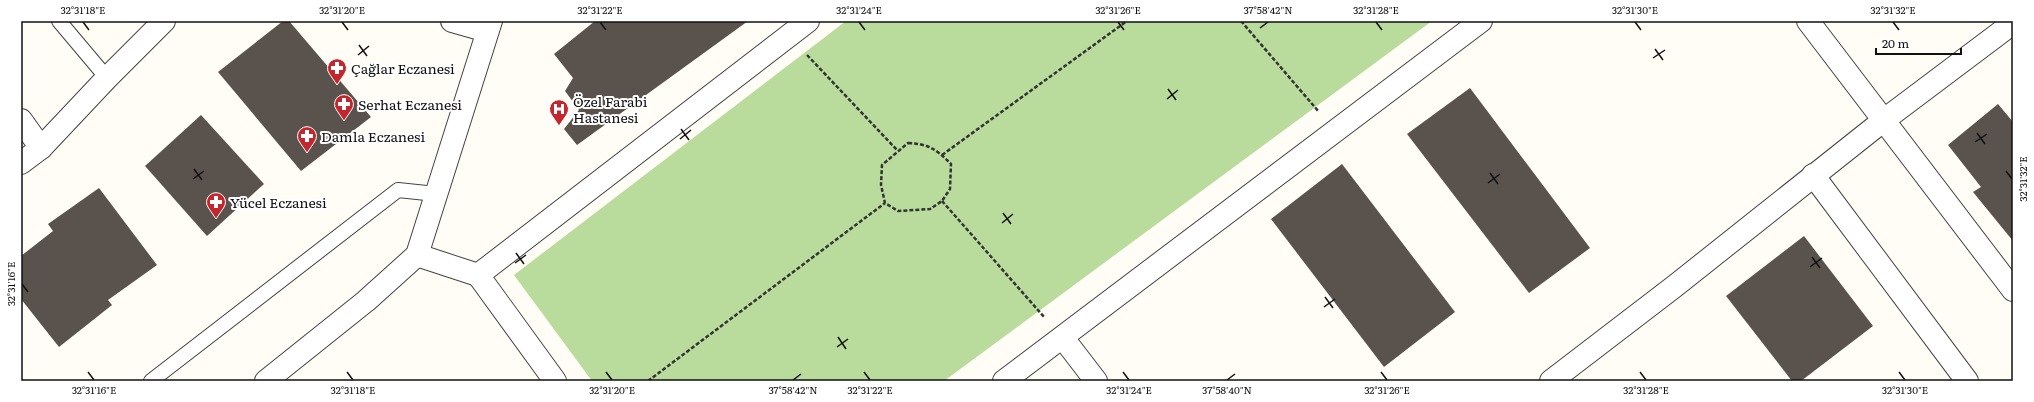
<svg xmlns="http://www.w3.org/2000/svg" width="2034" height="402" font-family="Literata,serif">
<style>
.forest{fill:#b9dc9c}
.building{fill:#5a524d}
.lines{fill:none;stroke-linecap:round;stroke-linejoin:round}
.lane-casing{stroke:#444;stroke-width:16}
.street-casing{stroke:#444;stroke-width:24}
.path{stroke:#333;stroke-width:2.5;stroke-dasharray:4 2;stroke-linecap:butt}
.lane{stroke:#fff;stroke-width:14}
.street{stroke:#fff;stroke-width:22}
.ticks{fill:none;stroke:#111;stroke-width:1.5}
.labels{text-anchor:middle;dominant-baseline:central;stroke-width:4;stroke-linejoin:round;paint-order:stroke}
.poi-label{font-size:14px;fill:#111;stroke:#fff;text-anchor:start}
.neatline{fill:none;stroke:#111;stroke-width:1.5}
.ticks-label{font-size:10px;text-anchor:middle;fill:#111}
</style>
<rect width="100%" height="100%" fill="#fffdf5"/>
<path class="forest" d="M 846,21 L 1432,21 L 944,381 L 592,381 L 514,275 Z"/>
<g class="building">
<path d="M 283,21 L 289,21 L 371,117 L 301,171 L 218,72 Z"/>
<path d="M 595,21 L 748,21 L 577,145 L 564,129 L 579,110 L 565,91 L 573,78 L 554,54 Z"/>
<path d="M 1470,88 L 1590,248 L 1529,293 L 1407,134 Z"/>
<path d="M 1998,104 L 2013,122 L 2013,241 L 1973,192 L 1981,187 L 1948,145 Z"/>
<path d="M 201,115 L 264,184 L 207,236 L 145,166 Z"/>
<path d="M 1342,164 L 1455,312 L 1384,367 L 1271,219 Z"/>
<path d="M 99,188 L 157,265 L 108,300 L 112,305 L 59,347 L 21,299 L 21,256 L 53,231 L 48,224 Z"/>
<path d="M 1804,236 L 1873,326 L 1801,381 L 1792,381 L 1726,296 Z"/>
</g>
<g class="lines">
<defs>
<g id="lane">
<path d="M 59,21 L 107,78"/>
<path d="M 151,381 L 398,190 L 436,194"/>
</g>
<g id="street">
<path d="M 452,21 L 487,31"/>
<path d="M 1808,21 L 2013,290"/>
<path d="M 21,120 L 41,148"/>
<path d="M 21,163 L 41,148 L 107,78 L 164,21"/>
<path d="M 1813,175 L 1967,381"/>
<path d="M 417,255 L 478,275"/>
<path d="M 1063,338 L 1096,381"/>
<path d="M 266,381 L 366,301 L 417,255 L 491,21"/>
<path d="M 555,381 L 478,275 L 808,21"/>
<path d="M 1004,381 L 1481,21"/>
<path d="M 1551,381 L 1675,286 L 1884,120 L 2013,23"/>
</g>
</defs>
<use href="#lane" class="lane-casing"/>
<use href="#street" class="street-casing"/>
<g class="path">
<path d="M 1241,21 L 1319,112"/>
<path d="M 807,55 L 897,150"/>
<path d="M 908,143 C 929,144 936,149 951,164 L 950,189 L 942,201 L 930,209 L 898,211 L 885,203 L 881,185 L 882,165 Z"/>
<path d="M 942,155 L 1127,21"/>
<path d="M 942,201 L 1045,318"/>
<path d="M 648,381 L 885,203"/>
</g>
<use href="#lane" class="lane"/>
<use href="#street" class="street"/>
</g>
<path class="ticks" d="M 83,22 L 89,30M 342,22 L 348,30M 600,22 L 606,30M 859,22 L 865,30M 1118,22 L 1124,30M 1376,22 L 1382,30M 1635,22 L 1641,30M 1893,22 L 1899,30M 1260,28 L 1268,22M 359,45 L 367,56M 1655,49 L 1663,60M 358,55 L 369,46M 1653,58 L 1665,50M 1168,89 L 1176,100M 1167,99 L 1178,90M 681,129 L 689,140M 1977,133 L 1985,144M 680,139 L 691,130M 1975,142 L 1987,134M 194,169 L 202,180M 2006,171 L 2012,179M 1490,173 L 1498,184M 193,179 L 204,171M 1488,183 L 1500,174M 1003,213 L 1011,224M 1002,223 L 1013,214M 516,253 L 524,264M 1812,257 L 1820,268M 515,263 L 526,255M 1810,267 L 1822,258M 22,284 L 28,292M 1325,297 L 1333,308M 1324,307 L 1335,299M 838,337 L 846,349M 837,347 L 848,339M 88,372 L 94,380M 347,372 L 353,380M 606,372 L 612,380M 864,372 L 870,380M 1123,372 L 1129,380M 1381,372 L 1387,380M 1640,372 L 1646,380M 1899,372 L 1905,380M 793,380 L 801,374M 1227,380 L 1235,374"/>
<defs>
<symbol id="pharmacy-pin" viewBox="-11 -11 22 30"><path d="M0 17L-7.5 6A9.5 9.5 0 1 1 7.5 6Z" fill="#c4262e" stroke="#fff"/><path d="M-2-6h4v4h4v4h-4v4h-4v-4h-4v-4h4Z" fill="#fff"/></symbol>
<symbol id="hospital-pin" viewBox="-11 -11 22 30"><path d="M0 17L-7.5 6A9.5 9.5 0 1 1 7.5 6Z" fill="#c4262e" stroke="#fff"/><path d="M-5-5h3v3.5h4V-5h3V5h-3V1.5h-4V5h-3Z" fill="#fff"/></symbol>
</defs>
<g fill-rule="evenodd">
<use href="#pharmacy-pin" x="326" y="57" width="22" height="30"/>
<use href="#pharmacy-pin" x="333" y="93" width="22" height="30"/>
<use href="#hospital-pin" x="548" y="98" width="22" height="30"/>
<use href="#pharmacy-pin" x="296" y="125" width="22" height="30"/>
<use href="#pharmacy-pin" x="205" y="191" width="22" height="30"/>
</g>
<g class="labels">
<g class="poi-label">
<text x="351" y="68">Çağlar Eczanesi</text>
<text x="573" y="101">Özel Farabi<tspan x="573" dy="16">Hastanesi</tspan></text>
<text x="358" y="104">Serhat Eczanesi</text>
<text x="321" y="136">Damla Eczanesi</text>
<text x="230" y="202">Yücel Eczanesi</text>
</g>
</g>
<rect width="2034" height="402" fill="none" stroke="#ffffff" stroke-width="44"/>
<path d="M1876 48v6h85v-6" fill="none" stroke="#111111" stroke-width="2"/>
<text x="1882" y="48" font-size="12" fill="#111111" stroke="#ffffff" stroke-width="3" paint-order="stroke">20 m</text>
<rect x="22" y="22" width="1990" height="358" class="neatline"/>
<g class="ticks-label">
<text x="83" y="14">32°31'18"E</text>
<text x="342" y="14">32°31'20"E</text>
<text x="600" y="14">32°31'22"E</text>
<text x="859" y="14">32°31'24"E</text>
<text x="1118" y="14">32°31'26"E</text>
<text x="1268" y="14">37°58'42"N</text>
<text x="1376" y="14">32°31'28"E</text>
<text x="1635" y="14">32°31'30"E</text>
<text x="1893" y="14">32°31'32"E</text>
<text transform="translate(2023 179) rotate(-90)" y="4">32°31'32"E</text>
<text transform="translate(11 284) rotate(-90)" y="4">32°31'16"E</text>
<text x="94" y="394">32°31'16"E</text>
<text x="353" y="394">32°31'18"E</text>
<text x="612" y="394">32°31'20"E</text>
<text x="793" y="394">37°58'42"N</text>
<text x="870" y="394">32°31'22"E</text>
<text x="1129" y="394">32°31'24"E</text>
<text x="1227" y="394">37°58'40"N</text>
<text x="1387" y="394">32°31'26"E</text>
<text x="1646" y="394">32°31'28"E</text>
<text x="1905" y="394">32°31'30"E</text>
</g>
</svg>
